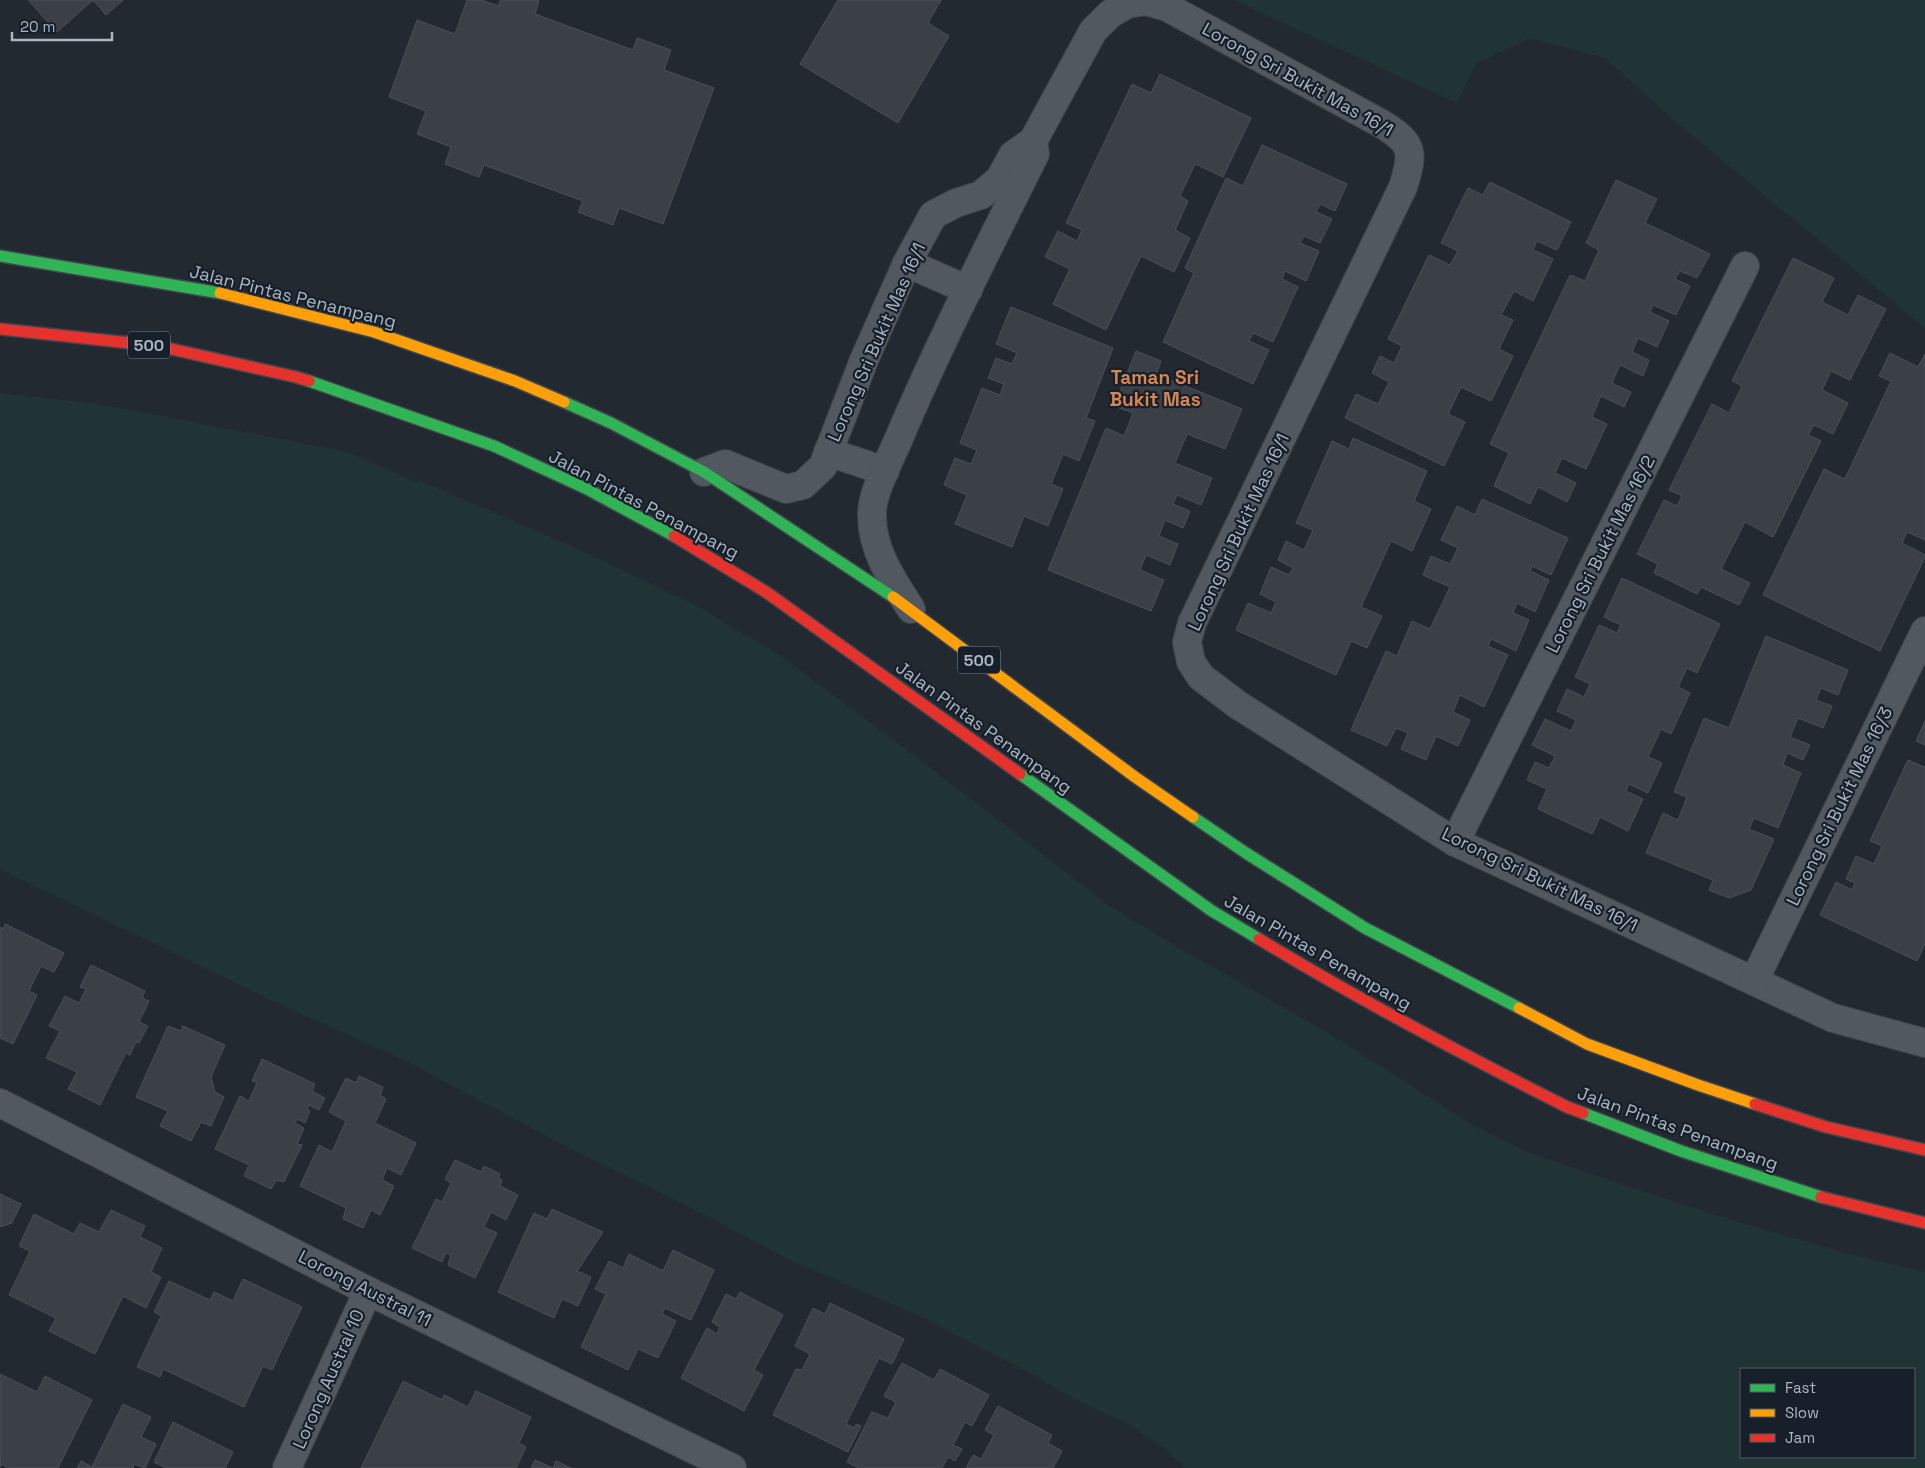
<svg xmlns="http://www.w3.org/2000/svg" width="1925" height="1468" font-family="'Space Grotesk',sans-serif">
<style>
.green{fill:#203335;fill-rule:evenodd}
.building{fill:#3a4045;stroke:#4a5058}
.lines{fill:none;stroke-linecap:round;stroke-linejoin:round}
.street-casing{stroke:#3f4349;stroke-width:30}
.fast-casing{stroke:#40464d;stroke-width:14}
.slow-casing{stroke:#40464d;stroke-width:14}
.jam-casing{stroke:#40464d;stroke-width:14}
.street{stroke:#52585f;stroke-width:28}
.fast{stroke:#30b455;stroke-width:11}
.slow{stroke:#ff9f0a;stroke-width:11}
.jam{stroke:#e5322d;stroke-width:11}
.labels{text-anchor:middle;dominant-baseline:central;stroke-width:4.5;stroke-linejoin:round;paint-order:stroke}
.shield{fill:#17202a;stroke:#7f8995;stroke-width:1}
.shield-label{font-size:16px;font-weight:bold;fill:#abb6c3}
.street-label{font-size:18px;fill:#abb6c3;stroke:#17202a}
.neighbourhood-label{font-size:19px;font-weight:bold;fill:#d48655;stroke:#17202a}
</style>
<rect width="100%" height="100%" fill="#232930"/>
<g class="green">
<path d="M 1234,0 L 1925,0 L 1925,328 L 1683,128 L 1605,58 L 1530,38 L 1476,64 L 1457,103 Z"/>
<path d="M 0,393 L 100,404 L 348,452 L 417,483 L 418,480 L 569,545 L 698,606 L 785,659 L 928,766 L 1111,907 L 1177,947 L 1330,1034 L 1474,1126 L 1527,1152 L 1633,1188 L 1745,1224 L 1839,1251 L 1925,1272 L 1925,1468 L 1186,1468 L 1165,1449 L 1129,1424 L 1080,1402 L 1037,1377 L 928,1320 L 788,1259 L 711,1218 L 556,1141 L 404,1060 L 271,1000 L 0,869 ZM 1741,1369 L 1914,1369 L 1914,1457 L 1741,1457 Z"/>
</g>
<g class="building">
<path d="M 28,0 L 123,0 L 106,15 L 93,0 L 57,32 Z"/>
<path d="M 467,0 L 482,0 L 498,6 L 501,0 L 536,0 L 539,1 L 535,14 L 633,50 L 637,38 L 671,50 L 664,70 L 714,88 L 663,224 L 619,208 L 613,225 L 578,212 L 583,201 L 484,165 L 479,177 L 445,164 L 451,147 L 417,134 L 426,111 L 389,97 L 417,20 L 455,34 Z"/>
<path d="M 838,0 L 941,0 L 928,23 L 949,36 L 898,123 L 800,64 Z"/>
<path d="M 1160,74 L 1251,118 L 1223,177 L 1195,164 L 1180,196 L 1188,201 L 1175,230 L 1190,238 L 1174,272 L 1141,256 L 1106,330 L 1053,304 L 1070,269 L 1045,257 L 1058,231 L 1077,241 L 1082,230 L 1066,223 L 1132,84 L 1151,93 Z"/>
<path d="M 1262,145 L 1347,184 L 1335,211 L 1320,204 L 1316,212 L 1332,219 L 1320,243 L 1304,236 L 1300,243 L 1319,251 L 1306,281 L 1285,271 L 1282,279 L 1298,287 L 1273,342 L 1253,333 L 1249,341 L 1269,350 L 1253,384 L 1163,342 L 1194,273 L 1185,268 L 1226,178 L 1243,186 Z"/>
<path d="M 1616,180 L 1657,199 L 1645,223 L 1710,254 L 1697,278 L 1680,271 L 1675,279 L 1690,286 L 1676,315 L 1653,305 L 1650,312 L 1669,321 L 1657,347 L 1638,338 L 1632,352 L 1649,360 L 1643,376 L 1620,365 L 1612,383 L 1631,392 L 1624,407 L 1601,396 L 1592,417 L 1607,424 L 1586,469 L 1562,458 L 1555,473 L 1576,483 L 1567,502 L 1538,487 L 1530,504 L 1494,486 L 1509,453 L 1490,444 L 1570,275 L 1585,281 L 1599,250 L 1586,243 Z"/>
<path d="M 1490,182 L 1571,222 L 1557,250 L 1537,241 L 1533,250 L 1553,259 L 1533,301 L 1514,291 L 1501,315 L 1513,320 L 1499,349 L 1513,356 L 1491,401 L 1461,387 L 1448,414 L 1465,422 L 1444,466 L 1345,418 L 1356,394 L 1378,404 L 1389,382 L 1372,373 L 1380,356 L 1394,363 L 1402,346 L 1388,339 L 1429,255 L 1450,265 L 1458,251 L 1441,243 L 1468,188 L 1483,195 Z"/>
<path d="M 1793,258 L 1834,278 L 1822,302 L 1848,315 L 1858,295 L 1886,309 L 1850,380 L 1831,371 L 1822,390 L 1848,403 L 1833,434 L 1814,425 L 1808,435 L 1821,441 L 1773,537 L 1745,522 L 1721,569 L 1750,583 L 1739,605 L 1701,587 L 1697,594 L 1654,573 L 1658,564 L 1637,554 L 1664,500 L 1677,506 L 1682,496 L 1669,490 L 1712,404 L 1729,413 L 1742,386 L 1732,381 Z"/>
<path d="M 1011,307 L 1113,348 L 1086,418 L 1095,421 L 1079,461 L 1063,454 L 1051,484 L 1063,489 L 1048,526 L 1024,516 L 1012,547 L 955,524 L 967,495 L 944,485 L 955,458 L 971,464 L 977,450 L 960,443 L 982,388 L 1000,395 L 1004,384 L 988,378 L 996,358 L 1012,364 L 1017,353 L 996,344 Z"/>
<path d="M 1136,351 L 1161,361 L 1156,374 L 1242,409 L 1225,449 L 1187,434 L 1175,463 L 1212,478 L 1201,505 L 1177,495 L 1173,504 L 1190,511 L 1183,528 L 1165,520 L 1159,536 L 1178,544 L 1170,565 L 1146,555 L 1140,570 L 1164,580 L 1151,611 L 1048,570 L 1106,428 L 1124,436 L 1133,413 L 1114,406 Z"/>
<path d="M 1890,353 L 1918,367 L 1925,354 L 1925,540 L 1907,532 L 1902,543 L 1925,555 L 1925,557 L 1880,651 L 1763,595 L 1824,469 L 1845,479 L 1891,381 L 1879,376 Z"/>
<path d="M 1353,438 L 1427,471 L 1414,501 L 1431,509 L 1412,551 L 1391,541 L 1361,607 L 1382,616 L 1367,648 L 1351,641 L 1336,675 L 1236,630 L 1248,603 L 1271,613 L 1276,602 L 1260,594 L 1271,567 L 1289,575 L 1293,568 L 1278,560 L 1286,541 L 1304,550 L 1313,530 L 1296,523 L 1332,441 L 1349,449 Z"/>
<path d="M 1482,499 L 1568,538 L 1551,575 L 1532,566 L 1530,571 L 1549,580 L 1535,612 L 1517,603 L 1513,613 L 1529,620 L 1516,651 L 1491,639 L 1488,646 L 1508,655 L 1484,707 L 1460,695 L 1453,712 L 1470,720 L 1458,746 L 1436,736 L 1426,760 L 1401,749 L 1408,733 L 1396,728 L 1387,746 L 1351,730 L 1386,651 L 1397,656 L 1412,621 L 1430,629 L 1450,587 L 1423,575 L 1431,556 L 1450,564 L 1458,548 L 1441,540 L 1457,506 L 1475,515 Z"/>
<path d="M 1622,578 L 1720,624 L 1697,673 L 1687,668 L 1678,687 L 1690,693 L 1671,734 L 1661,729 L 1648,757 L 1662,763 L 1648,793 L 1629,784 L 1626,791 L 1643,799 L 1628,831 L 1600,817 L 1592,834 L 1538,809 L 1547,789 L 1527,780 L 1535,762 L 1549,768 L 1555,756 L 1532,745 L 1545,719 L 1571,731 L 1576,720 L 1557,711 L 1567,689 L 1584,697 L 1590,684 L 1575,677 L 1599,625 L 1617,633 L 1621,625 L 1604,617 Z"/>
<path d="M 1766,636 L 1848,670 L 1838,695 L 1821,688 L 1816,700 L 1832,706 L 1823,728 L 1798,718 L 1790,737 L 1810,745 L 1803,760 L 1787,753 L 1783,765 L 1801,773 L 1778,828 L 1754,818 L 1749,829 L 1774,839 L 1751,890 L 1729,898 L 1709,890 L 1713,880 L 1646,853 L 1663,813 L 1678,820 L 1687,797 L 1674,792 L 1704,718 L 1729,728 Z"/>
<path d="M 1925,721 L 1925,745 L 1916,741 Z"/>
<path d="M 1908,760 L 1924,767 L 1925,766 L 1925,944 L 1917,961 L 1820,915 L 1836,882 L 1852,890 L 1855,883 L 1846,879 L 1856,856 L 1874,864 L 1882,846 L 1870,841 Z"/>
<path d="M 5,924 L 64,953 L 54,972 L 41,966 L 29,991 L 37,995 L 13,1044 L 0,1038 L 0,927 L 3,929 Z"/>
<path d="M 91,965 L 145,991 L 142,998 L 149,1001 L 139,1022 L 148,1026 L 139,1043 L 136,1042 L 130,1055 L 126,1053 L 100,1105 L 68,1089 L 77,1072 L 46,1058 L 60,1031 L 49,1026 L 65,996 L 79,1003 L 86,989 L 80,987 Z"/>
<path d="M 168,1026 L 181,1031 L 183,1026 L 225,1045 L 211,1077 L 215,1092 L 224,1097 L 211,1126 L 201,1122 L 191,1141 L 160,1126 L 168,1111 L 136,1097 Z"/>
<path d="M 262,1059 L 315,1084 L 312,1091 L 325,1098 L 319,1110 L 309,1105 L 307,1109 L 310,1111 L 305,1123 L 297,1119 L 295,1123 L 304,1128 L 297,1144 L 302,1145 L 284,1182 L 276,1180 L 271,1189 L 244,1176 L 249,1165 L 215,1149 L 240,1096 L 249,1101 L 257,1083 L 252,1081 Z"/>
<path d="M 359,1076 L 383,1087 L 380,1095 L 386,1099 L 375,1123 L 416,1143 L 401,1175 L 387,1168 L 382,1180 L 394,1186 L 380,1215 L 371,1210 L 363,1228 L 343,1219 L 346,1208 L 300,1186 L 319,1145 L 332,1152 L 346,1121 L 329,1112 L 346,1078 L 356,1083 Z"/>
<path d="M 455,1160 L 481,1172 L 484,1166 L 500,1174 L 498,1178 L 502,1180 L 500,1186 L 518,1195 L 506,1220 L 491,1212 L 484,1227 L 497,1233 L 475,1278 L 448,1265 L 451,1255 L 446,1253 L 442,1262 L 412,1248 L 436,1199 L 442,1202 L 451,1183 L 445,1179 Z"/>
<path d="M 0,1194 L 21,1204 L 12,1223 L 0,1227 Z"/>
<path d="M 552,1209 L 603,1232 L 577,1271 L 591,1277 L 578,1306 L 562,1299 L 554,1318 L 498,1292 L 534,1213 L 547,1219 Z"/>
<path d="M 111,1210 L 145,1226 L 140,1237 L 162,1248 L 151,1272 L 161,1277 L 146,1308 L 123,1296 L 95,1354 L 49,1331 L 56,1318 L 9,1295 L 30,1251 L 19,1246 L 34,1214 L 74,1234 L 80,1223 L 99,1232 Z"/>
<path d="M 673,1250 L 714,1270 L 691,1320 L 665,1308 L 662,1314 L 676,1321 L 658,1358 L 638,1349 L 628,1370 L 581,1347 L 606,1294 L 595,1289 L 609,1261 L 623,1268 L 629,1254 L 663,1271 Z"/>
<path d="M 243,1279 L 302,1307 L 272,1370 L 263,1366 L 244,1407 L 163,1369 L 160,1377 L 137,1367 L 161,1316 L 154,1312 L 169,1281 L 210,1300 L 214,1292 L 233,1301 Z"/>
<path d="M 740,1292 L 783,1315 L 754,1370 L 763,1375 L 744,1411 L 681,1378 L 707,1328 L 717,1334 L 720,1327 L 712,1322 L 726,1294 L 736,1299 Z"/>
<path d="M 830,1303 L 904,1339 L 892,1364 L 879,1358 L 846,1424 L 855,1428 L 856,1424 L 861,1426 L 848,1452 L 773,1415 L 796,1369 L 802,1370 L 810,1354 L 795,1346 L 813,1308 L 825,1314 Z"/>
<path d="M 902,1363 L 934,1380 L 940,1369 L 989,1395 L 972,1426 L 965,1422 L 953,1445 L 962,1449 L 955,1461 L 948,1457 L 942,1468 L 859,1468 L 847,1462 L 872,1412 L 888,1418 L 896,1402 L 884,1396 Z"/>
<path d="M 0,1374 L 37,1392 L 45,1376 L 92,1400 L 58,1468 L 9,1468 L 1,1464 L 0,1467 Z"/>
<path d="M 403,1381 L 442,1400 L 444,1395 L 468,1407 L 476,1391 L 531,1417 L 519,1443 L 526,1447 L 516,1468 L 361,1468 Z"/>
<path d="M 123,1404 L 151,1417 L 141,1437 L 156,1444 L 145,1468 L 134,1464 L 133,1468 L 77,1468 L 81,1461 L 92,1467 Z"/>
<path d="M 998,1406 L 1052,1435 L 1048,1443 L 1062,1451 L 1053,1468 L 966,1468 L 973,1455 L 981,1459 L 994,1435 L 985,1430 Z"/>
<path d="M 173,1422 L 233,1452 L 225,1468 L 166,1468 L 154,1462 Z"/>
<path d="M 535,1460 L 553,1468 L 556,1461 L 571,1468 L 531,1468 Z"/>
</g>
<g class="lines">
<defs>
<g id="street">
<path d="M 907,263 L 968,290"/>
<path d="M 828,452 L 885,471"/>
<path d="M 704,472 L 725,464 L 786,489 L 803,485 L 823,466 L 864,360 L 907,263 L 933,215 L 956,203 L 981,195 L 1000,179 L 1013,155 L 1033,141 L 1093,31 L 1110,14 L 1127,4 L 1146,1 L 1167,7 L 1382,124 C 1414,144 1414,152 1403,187 L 1192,623 L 1187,642 L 1191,662 L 1201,677 L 1238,705 L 1455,842 L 1833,1018 L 1925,1043"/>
<path d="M 911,609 C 893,581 872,551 872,516 C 871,493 890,460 899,438 C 940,342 988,248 1035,154 L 1033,141"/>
<path d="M 1455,842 L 1745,266"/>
<path d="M 1754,981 L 1925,631"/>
<path d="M 0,1103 L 368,1291 L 732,1468"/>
<path d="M 287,1468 L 368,1291"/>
</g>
<g id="fast">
<path d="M 0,256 L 220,293"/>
<path d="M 309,381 L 494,446 L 587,489 L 674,536"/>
<path d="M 564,402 L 611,423 L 704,472 L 893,597"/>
<path d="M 1020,774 L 1212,911 L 1259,939"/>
<path d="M 1193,817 L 1246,853 L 1365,928 L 1519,1008"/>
<path d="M 1583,1113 L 1681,1151 L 1821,1197"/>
</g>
<g id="slow">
<path d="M 220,293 L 374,332 L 515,381 L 564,402"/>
<path d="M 893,597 L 1135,777 L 1193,817"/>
<path d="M 1519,1008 L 1587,1044 L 1698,1085 L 1755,1104"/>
</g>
<g id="jam">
<path d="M 0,329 L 158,346 L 296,377 L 309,381"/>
<path d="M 674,536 L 766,592 L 1020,774"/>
<path d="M 1259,939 C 1359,1000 1462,1054 1567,1107 L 1583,1113"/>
<path d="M 1755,1104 L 1826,1127 L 1925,1150"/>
<path d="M 1821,1197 L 1925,1223"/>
</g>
</defs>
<use href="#street" class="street-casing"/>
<use href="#fast" class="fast-casing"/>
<use href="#slow" class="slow-casing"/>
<use href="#jam" class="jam-casing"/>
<use href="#street" class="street"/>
<use href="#fast" class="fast"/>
<use href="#slow" class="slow"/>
<use href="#jam" class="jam"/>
</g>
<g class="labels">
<g class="shield">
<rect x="128" y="331.5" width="42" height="27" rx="4"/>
<rect x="958" y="646.5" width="42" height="27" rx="4"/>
</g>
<g class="shield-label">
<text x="149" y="345">500</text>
<text x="979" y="660">500</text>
</g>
<g class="street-label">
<text transform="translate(1298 79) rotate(29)">Lorong Sri Bukit Mas 16/1</text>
<text transform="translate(293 296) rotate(14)">Jalan Pintas Penampang</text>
<text transform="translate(876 342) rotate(-66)">Lorong Sri Bukit Mas 16/1</text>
<text transform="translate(644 504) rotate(28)">Jalan Pintas Penampang</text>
<text transform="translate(1238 532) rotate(-65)">Lorong Sri Bukit Mas 16/1</text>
<text transform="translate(1600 554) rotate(-63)">Lorong Sri Bukit Mas 16/2</text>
<text transform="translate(984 727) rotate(36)">Jalan Pintas Penampang</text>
<text transform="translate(1839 806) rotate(-64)">Lorong Sri Bukit Mas 16/3</text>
<text transform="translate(1540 879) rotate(26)">Lorong Sri Bukit Mas 16/1</text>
<text transform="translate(1318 952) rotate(30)">Jalan Pintas Penampang</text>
<text transform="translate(1678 1128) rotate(20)">Jalan Pintas Penampang</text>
<text transform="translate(365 1288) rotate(27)">Lorong Austral 11</text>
<text transform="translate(328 1379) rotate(-66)">Lorong Austral 10</text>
</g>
<g class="neighbourhood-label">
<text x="1155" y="377">Taman Sri<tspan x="1155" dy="22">Bukit Mas</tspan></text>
</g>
</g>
<rect x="1740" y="1368" width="175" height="90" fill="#17202a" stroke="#525c67"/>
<rect x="1750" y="1384" width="25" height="8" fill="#30b455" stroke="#525c67"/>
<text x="1785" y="1393" font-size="15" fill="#abb6c3">Fast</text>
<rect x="1750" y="1409" width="25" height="8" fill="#ff9f0a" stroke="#525c67"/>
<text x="1785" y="1418" font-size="15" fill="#abb6c3">Slow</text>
<rect x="1750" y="1434" width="25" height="8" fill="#e5322d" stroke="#525c67"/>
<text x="1785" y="1443" font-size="15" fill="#abb6c3">Jam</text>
<path d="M12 32v8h100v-8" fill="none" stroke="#abb6c3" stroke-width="2.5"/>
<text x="20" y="32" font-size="15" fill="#abb6c3" stroke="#17202a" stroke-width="4" paint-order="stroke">20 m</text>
</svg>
